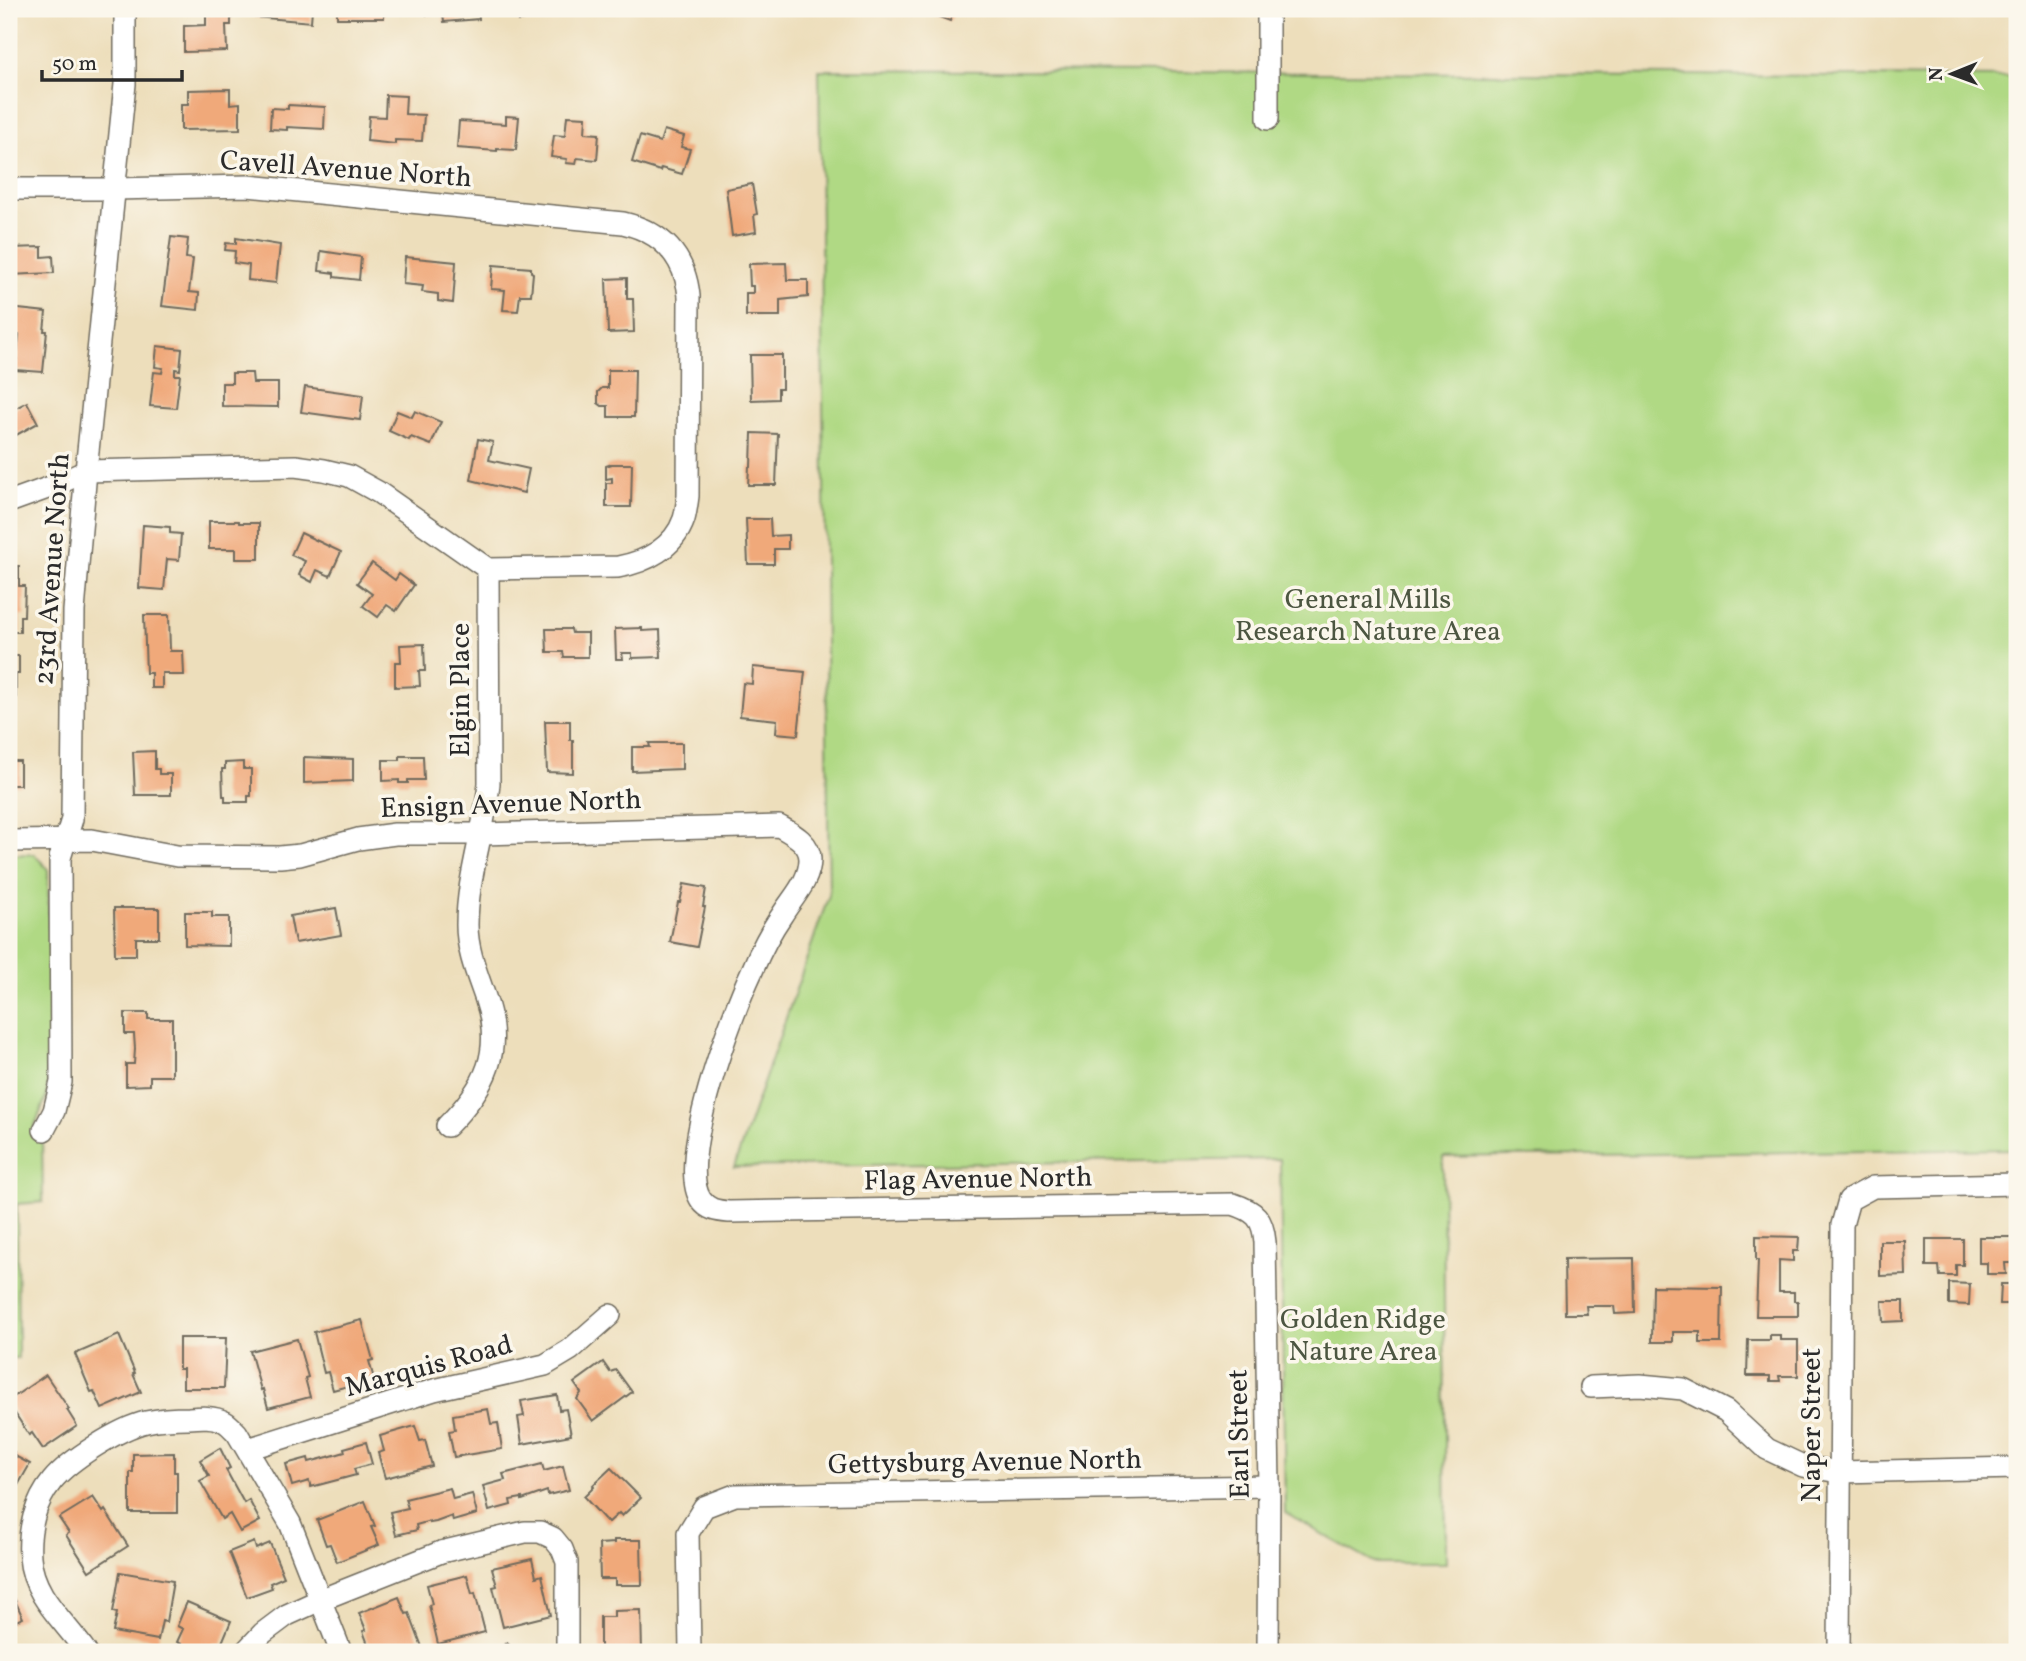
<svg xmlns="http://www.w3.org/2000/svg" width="2026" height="1661" font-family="Vollkorn,serif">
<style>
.green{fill:#b0d984;stroke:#6e8258;stroke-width:2}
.building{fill:#f0a97a}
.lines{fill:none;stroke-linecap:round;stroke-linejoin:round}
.minor-casing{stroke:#6f6a5d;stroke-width:24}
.minor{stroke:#fff;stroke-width:21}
.labels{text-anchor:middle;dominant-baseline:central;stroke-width:7;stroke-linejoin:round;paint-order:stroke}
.street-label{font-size:28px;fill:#2b2b2b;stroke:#fbf7ec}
.park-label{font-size:28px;fill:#4c5641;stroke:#fbf7ec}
</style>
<rect width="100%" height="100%" fill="#fbf7ec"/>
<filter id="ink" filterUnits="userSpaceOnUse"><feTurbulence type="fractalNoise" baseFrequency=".0143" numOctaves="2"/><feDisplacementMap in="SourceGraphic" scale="14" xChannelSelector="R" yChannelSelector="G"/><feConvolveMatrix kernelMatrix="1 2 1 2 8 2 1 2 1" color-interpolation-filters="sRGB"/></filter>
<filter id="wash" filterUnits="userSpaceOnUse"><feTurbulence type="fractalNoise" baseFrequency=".00686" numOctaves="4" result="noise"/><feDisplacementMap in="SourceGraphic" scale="28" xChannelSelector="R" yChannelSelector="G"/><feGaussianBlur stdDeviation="1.57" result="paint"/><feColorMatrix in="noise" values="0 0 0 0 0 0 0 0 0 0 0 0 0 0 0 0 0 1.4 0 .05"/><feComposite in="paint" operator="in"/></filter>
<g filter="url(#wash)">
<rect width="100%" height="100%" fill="#eddebb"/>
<g class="green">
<path d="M 819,70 L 2017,77 L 2017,1149 L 1443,1157 L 1446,1563 L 1374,1563 L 1285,1513 L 1280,1159 L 734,1167 L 829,895 Z"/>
<path d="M 34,854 L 48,869 L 51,1057 L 46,1098 L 33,1130 L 42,1134 L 43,1202 L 17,1204 L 18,1358 L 9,1358 L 9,855 Z"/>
</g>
<g id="blocks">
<g class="building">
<path d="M 206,9 L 231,9 L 231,25 L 226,25 L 227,51 L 184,52 L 184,26 L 206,25 Z"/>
<path d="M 255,9 L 312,9 L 311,22 L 255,17 Z"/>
<rect x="337" y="9" width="47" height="9"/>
<path d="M 426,9 L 478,9 L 479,19 L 444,22 L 443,14 L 427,15 Z"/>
<path d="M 517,9 L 575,9 L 576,14 L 518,21 Z"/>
<path d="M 918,9 L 955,9 L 950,21 Z"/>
<path d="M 230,89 L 230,104 L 240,103 L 240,129 L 181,130 L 181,104 L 188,104 L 188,90 Z"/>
<path d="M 386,95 L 406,96 L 405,114 L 424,115 L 422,141 L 395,140 L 395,144 L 367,141 L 369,116 L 385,117 Z"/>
<path d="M 288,105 L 325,107 L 324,129 L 287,127 L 287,130 L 270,129 L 271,108 L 288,109 Z"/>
<path d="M 506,116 L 519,117 L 516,150 L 497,149 L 497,151 L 457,148 L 459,121 L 506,124 Z"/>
<path d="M 567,116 L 586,117 L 585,133 L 599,134 L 597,160 L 577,158 L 576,164 L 566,163 L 567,159 L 551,157 L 554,135 L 565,136 Z"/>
<path d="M 664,130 L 684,136 L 681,147 L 690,149 L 682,174 L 661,168 L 660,171 L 632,162 L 640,136 L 660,142 Z"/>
<path d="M 752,184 L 757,214 L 754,215 L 756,232 L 732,236 L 726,189 Z"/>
<path d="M 171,237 L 188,239 L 186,258 L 193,259 L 189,292 L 199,293 L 198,310 L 162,306 Z"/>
<path d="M 236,238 L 280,245 L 276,283 L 248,280 L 249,265 L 234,263 L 235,251 L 225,250 L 226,243 L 236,244 Z"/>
<path d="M 42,247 L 42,257 L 53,256 L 54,273 L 9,275 L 9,248 Z"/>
<path d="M 321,251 L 361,257 L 359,280 L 334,277 L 334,273 L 319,271 Z"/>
<path d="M 405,257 L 456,262 L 453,303 L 438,301 L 438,294 L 422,292 L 423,286 L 403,284 Z"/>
<path d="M 786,263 L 787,280 L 808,280 L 808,297 L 780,300 L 780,316 L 746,316 L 746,293 L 753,293 L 753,286 L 750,286 L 749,264 Z"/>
<path d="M 493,265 L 531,268 L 531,272 L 533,273 L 531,295 L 520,295 L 518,311 L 503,310 L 505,290 L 491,289 Z"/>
<path d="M 627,278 L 627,299 L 633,299 L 634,332 L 608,333 L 606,279 Z"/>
<path d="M 9,308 L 46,312 L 44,331 L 47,331 L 43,372 L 15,370 L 19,335 L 11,334 L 12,325 L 9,324 Z"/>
<path d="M 157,346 L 182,349 L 180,370 L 175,369 L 175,375 L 180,375 L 176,408 L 150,406 L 154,372 L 162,373 L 163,368 L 155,367 Z"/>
<path d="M 750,355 L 782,355 L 782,389 L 778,389 L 778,399 L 751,400 Z"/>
<path d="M 608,370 L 635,370 L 634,417 L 608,417 L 608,406 L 602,406 L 598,403 L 598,392 L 602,388 L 608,388 Z"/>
<path d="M 232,373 L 252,373 L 253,383 L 278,383 L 278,407 L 222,406 L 222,383 L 232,383 Z"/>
<path d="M 305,387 L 363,395 L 360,420 L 301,412 Z"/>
<path d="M 9,400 L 14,409 L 27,402 L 38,423 L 9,439 Z"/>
<path d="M 397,411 L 412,417 L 415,411 L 441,422 L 431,445 L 411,437 L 409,440 L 389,431 Z"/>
<path d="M 752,433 L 778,434 L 776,485 L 748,485 L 749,467 L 751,467 Z"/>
<path d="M 478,439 L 493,442 L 489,460 L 529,469 L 524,493 L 471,480 Z"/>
<path d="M 612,464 L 632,464 L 631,507 L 606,507 L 606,483 L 612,483 L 612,478 L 606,479 L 606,466 Z"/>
<path d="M 746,519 L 770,519 L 771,536 L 788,535 L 788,549 L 774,549 L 774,564 L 748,564 Z"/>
<path d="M 209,521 L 239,521 L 239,523 L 259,523 L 259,559 L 236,559 L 236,549 L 209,549 Z"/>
<path d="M 143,525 L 170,527 L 170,533 L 181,534 L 179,560 L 167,559 L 164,590 L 139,588 Z"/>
<path d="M 301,533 L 341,552 L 330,576 L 317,570 L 312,582 L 299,575 L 305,561 L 291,555 Z"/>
<path d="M 372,563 L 395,580 L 399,574 L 414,585 L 396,611 L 387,605 L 378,617 L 363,606 L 372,594 L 357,583 Z"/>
<path d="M 9,566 L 19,566 L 19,586 L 25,586 L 24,616 L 20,616 L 20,632 L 9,632 Z"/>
<path d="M 144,615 L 169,615 L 170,651 L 183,651 L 184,675 L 168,675 L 168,673 L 162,673 L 162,688 L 151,688 L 151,673 L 146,673 Z"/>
<path d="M 642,628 L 642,631 L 660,630 L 661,657 L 632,658 L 632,653 L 622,653 L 623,659 L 616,659 L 615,629 Z"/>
<path d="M 546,629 L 571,629 L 572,633 L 588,633 L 588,657 L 564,657 L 563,652 L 547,652 Z"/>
<path d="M 424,644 L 425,671 L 419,671 L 420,686 L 395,687 L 395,662 L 401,662 L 400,645 Z"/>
<path d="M 9,656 L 19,656 L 19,674 L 16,674 L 16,702 L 9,702 Z"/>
<path d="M 753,667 L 805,672 L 798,735 L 776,733 L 777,720 L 740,716 L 743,683 L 752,684 Z"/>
<path d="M 545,721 L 570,721 L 570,740 L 573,740 L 573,773 L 547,772 Z"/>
<path d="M 649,743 L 682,743 L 682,769 L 632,771 L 632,747 L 650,747 Z"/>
<path d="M 155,751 L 155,769 L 159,769 L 159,774 L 171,774 L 171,795 L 135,795 L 133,752 Z"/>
<path d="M 400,756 L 423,756 L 424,780 L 408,780 L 408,783 L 399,783 L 399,780 L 383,781 L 383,760 L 400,760 Z"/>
<path d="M 304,757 L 353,759 L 353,781 L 304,783 Z"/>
<rect x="9" y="761" width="11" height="24"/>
<path d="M 243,762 L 243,769 L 251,769 L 251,796 L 248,796 L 248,802 L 225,802 L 225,796 L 223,796 L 222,769 L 225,769 L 225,763 Z"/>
<path d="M 684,884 L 706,888 L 703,907 L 705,907 L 697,947 L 670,942 L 678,902 L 680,902 Z"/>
<path d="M 114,908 L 159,908 L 159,938 L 136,938 L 136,955 L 115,955 Z"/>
<path d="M 336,908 L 341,935 L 295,943 L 290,916 Z"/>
<path d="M 185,912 L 212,912 L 212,917 L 229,917 L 229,946 L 185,945 Z"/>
<path d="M 125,1013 L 148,1013 L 148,1019 L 172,1019 L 172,1076 L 150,1076 L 150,1085 L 126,1086 L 126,1064 L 134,1064 L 135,1049 L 134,1034 L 125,1034 Z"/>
<path d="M 1756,1236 L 1799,1237 L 1798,1251 L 1793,1251 L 1793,1261 L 1779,1260 L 1779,1292 L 1794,1292 L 1794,1301 L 1798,1301 L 1798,1316 L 1756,1316 L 1758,1260 L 1756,1260 Z"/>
<path d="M 1979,1237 L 2016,1237 L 2016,1263 L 2005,1263 L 2006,1274 L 1987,1274 L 1987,1263 L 1979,1263 Z"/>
<path d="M 1926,1239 L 1963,1239 L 1963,1265 L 1956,1265 L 1956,1276 L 1940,1276 L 1939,1266 L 1926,1266 Z"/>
<path d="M 1880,1241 L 1905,1241 L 1906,1275 L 1880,1276 Z"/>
<path d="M 1634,1258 L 1635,1313 L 1615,1314 L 1614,1306 L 1586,1306 L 1587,1314 L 1565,1314 L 1564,1259 Z"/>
<path d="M 1949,1283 L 1970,1284 L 1969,1305 L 1949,1304 Z"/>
<path d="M 2001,1284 L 2017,1284 L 2017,1304 L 2000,1304 Z"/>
<path d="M 1653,1286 L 1722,1287 L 1721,1343 L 1700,1343 L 1700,1332 L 1673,1332 L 1673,1342 L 1652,1342 Z"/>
<path d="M 1882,1301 L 1903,1301 L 1903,1321 L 1883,1322 Z"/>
<path d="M 362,1320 L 373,1360 L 369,1361 L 374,1379 L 333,1390 L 328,1372 L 324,1373 L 314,1332 Z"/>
<path d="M 119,1335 L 135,1373 L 133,1374 L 141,1392 L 102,1409 L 94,1391 L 91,1392 L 75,1354 Z"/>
<path d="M 1770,1335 L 1780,1335 L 1780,1340 L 1798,1340 L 1798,1376 L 1779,1376 L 1780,1381 L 1770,1381 L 1770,1376 L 1747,1376 L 1748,1340 L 1770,1340 Z"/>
<path d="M 179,1338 L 226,1338 L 224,1388 L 183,1388 L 183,1369 L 179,1369 Z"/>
<path d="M 297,1339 L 308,1377 L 305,1378 L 310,1397 L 268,1408 L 263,1389 L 261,1390 L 250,1351 Z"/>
<path d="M 603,1362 L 610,1372 L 616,1370 L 632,1392 L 593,1421 L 577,1399 L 581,1393 L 574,1383 Z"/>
<path d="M 46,1375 L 69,1409 L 67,1410 L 77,1426 L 43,1449 L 32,1433 L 29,1435 L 9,1404 L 9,1400 Z"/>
<path d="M 557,1395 L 559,1410 L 566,1409 L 571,1435 L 522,1444 L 518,1417 L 524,1416 L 521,1401 Z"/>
<path d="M 488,1409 L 491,1424 L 498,1423 L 502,1449 L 454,1457 L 449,1431 L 455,1430 L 453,1415 Z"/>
<path d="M 415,1426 L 420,1441 L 425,1440 L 432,1466 L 385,1478 L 378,1453 L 384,1451 L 380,1436 Z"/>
<path d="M 366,1442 L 372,1464 L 354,1469 L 356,1475 L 311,1487 L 309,1481 L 292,1486 L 286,1464 L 308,1458 L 309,1462 L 328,1457 L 345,1452 L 344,1448 Z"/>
<path d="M 220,1448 L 230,1468 L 226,1470 L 244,1503 L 249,1500 L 260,1521 L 240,1532 L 230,1514 L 222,1519 L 200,1481 L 209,1476 L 200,1460 Z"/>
<path d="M 9,1449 L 14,1452 L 13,1455 L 30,1464 L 9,1501 Z"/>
<path d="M 174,1453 L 174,1472 L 177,1472 L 177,1513 L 130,1513 L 130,1472 L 133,1472 L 133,1454 Z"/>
<path d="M 542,1464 L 544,1471 L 563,1466 L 569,1490 L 548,1495 L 547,1491 L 522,1500 L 522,1498 L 510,1500 L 511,1505 L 489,1511 L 483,1486 L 505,1480 L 503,1474 Z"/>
<path d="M 611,1468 L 641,1498 L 622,1516 L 619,1513 L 608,1523 L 584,1497 L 594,1487 L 593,1485 Z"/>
<path d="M 450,1488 L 453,1499 L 472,1494 L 477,1514 L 453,1521 L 452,1516 L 436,1522 L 430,1523 L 430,1521 L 416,1525 L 417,1530 L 396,1535 L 390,1512 L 408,1508 L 405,1499 Z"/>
<path d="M 93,1497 L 103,1512 L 105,1510 L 128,1546 L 89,1571 L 66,1535 L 69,1533 L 59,1518 Z"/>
<path d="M 365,1501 L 375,1526 L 371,1527 L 379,1545 L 337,1562 L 330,1544 L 326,1545 L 317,1520 Z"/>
<path d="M 614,1540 L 641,1540 L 642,1585 L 615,1585 L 615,1579 L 600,1579 L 599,1544 L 614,1543 Z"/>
<path d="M 254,1542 L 256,1549 L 270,1543 L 284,1577 L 270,1583 L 272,1588 L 247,1597 L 229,1552 Z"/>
<path d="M 532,1559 L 536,1577 L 542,1575 L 551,1615 L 503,1627 L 493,1587 L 497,1586 L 492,1568 Z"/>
<path d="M 120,1572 L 173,1581 L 166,1622 L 162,1621 L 158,1640 L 113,1632 L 117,1613 L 113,1612 Z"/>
<path d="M 467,1575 L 472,1594 L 475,1593 L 485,1632 L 438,1644 L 429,1605 L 432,1604 L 427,1585 Z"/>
<path d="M 9,1587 L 23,1618 L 9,1624 Z"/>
<path d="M 399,1597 L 406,1614 L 409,1613 L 424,1652 L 371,1652 L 363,1631 L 366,1630 L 359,1613 Z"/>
<path d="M 187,1602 L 231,1621 L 221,1645 L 216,1643 L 212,1652 L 200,1652 L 177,1642 L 183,1629 L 177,1626 Z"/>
<path d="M 641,1610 L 642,1652 L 600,1652 L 600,1617 L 614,1617 L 614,1611 Z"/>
<path d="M 507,1643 L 516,1652 L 497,1652 Z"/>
<path d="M 22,1644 L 51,1651 L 51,1652 L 20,1652 Z"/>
</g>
</g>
</g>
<g filter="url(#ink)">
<use href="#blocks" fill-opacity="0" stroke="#6f6a5d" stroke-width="2"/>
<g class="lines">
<defs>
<g id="minor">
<path d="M 1268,9 L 1268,119"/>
<path d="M 9,189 L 115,189 L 248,186 L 623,223 C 662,232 685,256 689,296 L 688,496 C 687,504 686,512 684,519 C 674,548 646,562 618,567 L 488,569 L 378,492 L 349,476 L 324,470 L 295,466 L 86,471 L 56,485 L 9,502"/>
<path d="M 9,841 L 92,840 L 177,856 L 280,857 L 300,855 L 358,839 L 395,834 L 482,834 L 779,826 C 791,833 810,842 810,859 C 810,881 793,897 782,915 C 770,932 760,952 752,971 C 733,1011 675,1163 701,1200 C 708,1210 717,1211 729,1212 L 1233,1204 C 1255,1211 1263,1218 1265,1242 L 1269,1486 L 1268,1652"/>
<path d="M 447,1126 C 486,1087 504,1051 485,997 C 477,974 467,950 467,925 C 467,877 485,830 489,783 L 488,569"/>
<path d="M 44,1130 L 54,1111 L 61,1082 L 60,858 L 72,819 L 74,611 L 86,471 L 125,84 L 125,9"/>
<path d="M 1591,1387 L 1640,1385 L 1683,1389 L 1726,1411 L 1767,1449 L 1803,1466 L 1839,1472 L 2017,1468"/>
<path d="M 248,1449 L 434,1390 L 545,1365 L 570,1350 L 610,1315"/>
<path d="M 86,1652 C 65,1621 33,1597 30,1557 C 28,1530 35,1502 52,1481 C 69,1460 120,1428 146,1422 C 160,1419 175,1418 189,1418 C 201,1417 214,1416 225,1422 C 230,1425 234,1430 237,1433 L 290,1523 L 341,1652"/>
<path d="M 245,1652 L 263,1633 L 287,1615 L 320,1600 L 441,1552 L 525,1532 L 540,1532 L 553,1538 L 562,1549 L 567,1562 L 567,1652"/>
<path d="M 690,1652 L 688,1533 L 704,1507 L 735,1495 L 1269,1486"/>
<path d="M 1839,1652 L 1842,1225 L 1849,1200 L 1873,1187 L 2017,1184"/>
</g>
</defs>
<use href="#minor" class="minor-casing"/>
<use href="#minor" class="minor"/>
</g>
</g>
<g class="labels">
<g class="street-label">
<text transform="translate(346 170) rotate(4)">Cavell Avenue North</text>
<text transform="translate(53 569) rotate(-86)">23rd Avenue North</text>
<text transform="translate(461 690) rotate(-90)">Elgin Place</text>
<text transform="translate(511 805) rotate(-2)">Ensign Avenue North</text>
<text transform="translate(978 1180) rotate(-1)">Flag Avenue North</text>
<text transform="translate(429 1367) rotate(-15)">Marquis Road</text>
<text transform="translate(1812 1425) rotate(-90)">Naper Street</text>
<text transform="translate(1240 1434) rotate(-91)">Earl Street</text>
<text transform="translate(985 1463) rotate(-1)">Gettysburg Avenue North</text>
</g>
<g class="park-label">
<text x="1368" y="600">General Mills<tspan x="1368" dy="32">Research Nature Area</tspan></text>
<text x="1363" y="1320">Golden Ridge<tspan x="1363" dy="32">Nature Area</tspan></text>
</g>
</g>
<rect width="2026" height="1661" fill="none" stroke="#fbf7ec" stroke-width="35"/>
<g transform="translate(1952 74) rotate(269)" stroke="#fbf7ec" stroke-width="5" paint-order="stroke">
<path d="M0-5L12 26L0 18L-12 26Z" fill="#2b2b2b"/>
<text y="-10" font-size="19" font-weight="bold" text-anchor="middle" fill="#2b2b2b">N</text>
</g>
<path d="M42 70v10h140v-10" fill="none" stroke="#2b2b2b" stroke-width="3.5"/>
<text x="52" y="70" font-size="21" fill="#2b2b2b" stroke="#fbf7ec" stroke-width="5" paint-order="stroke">50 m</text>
</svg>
